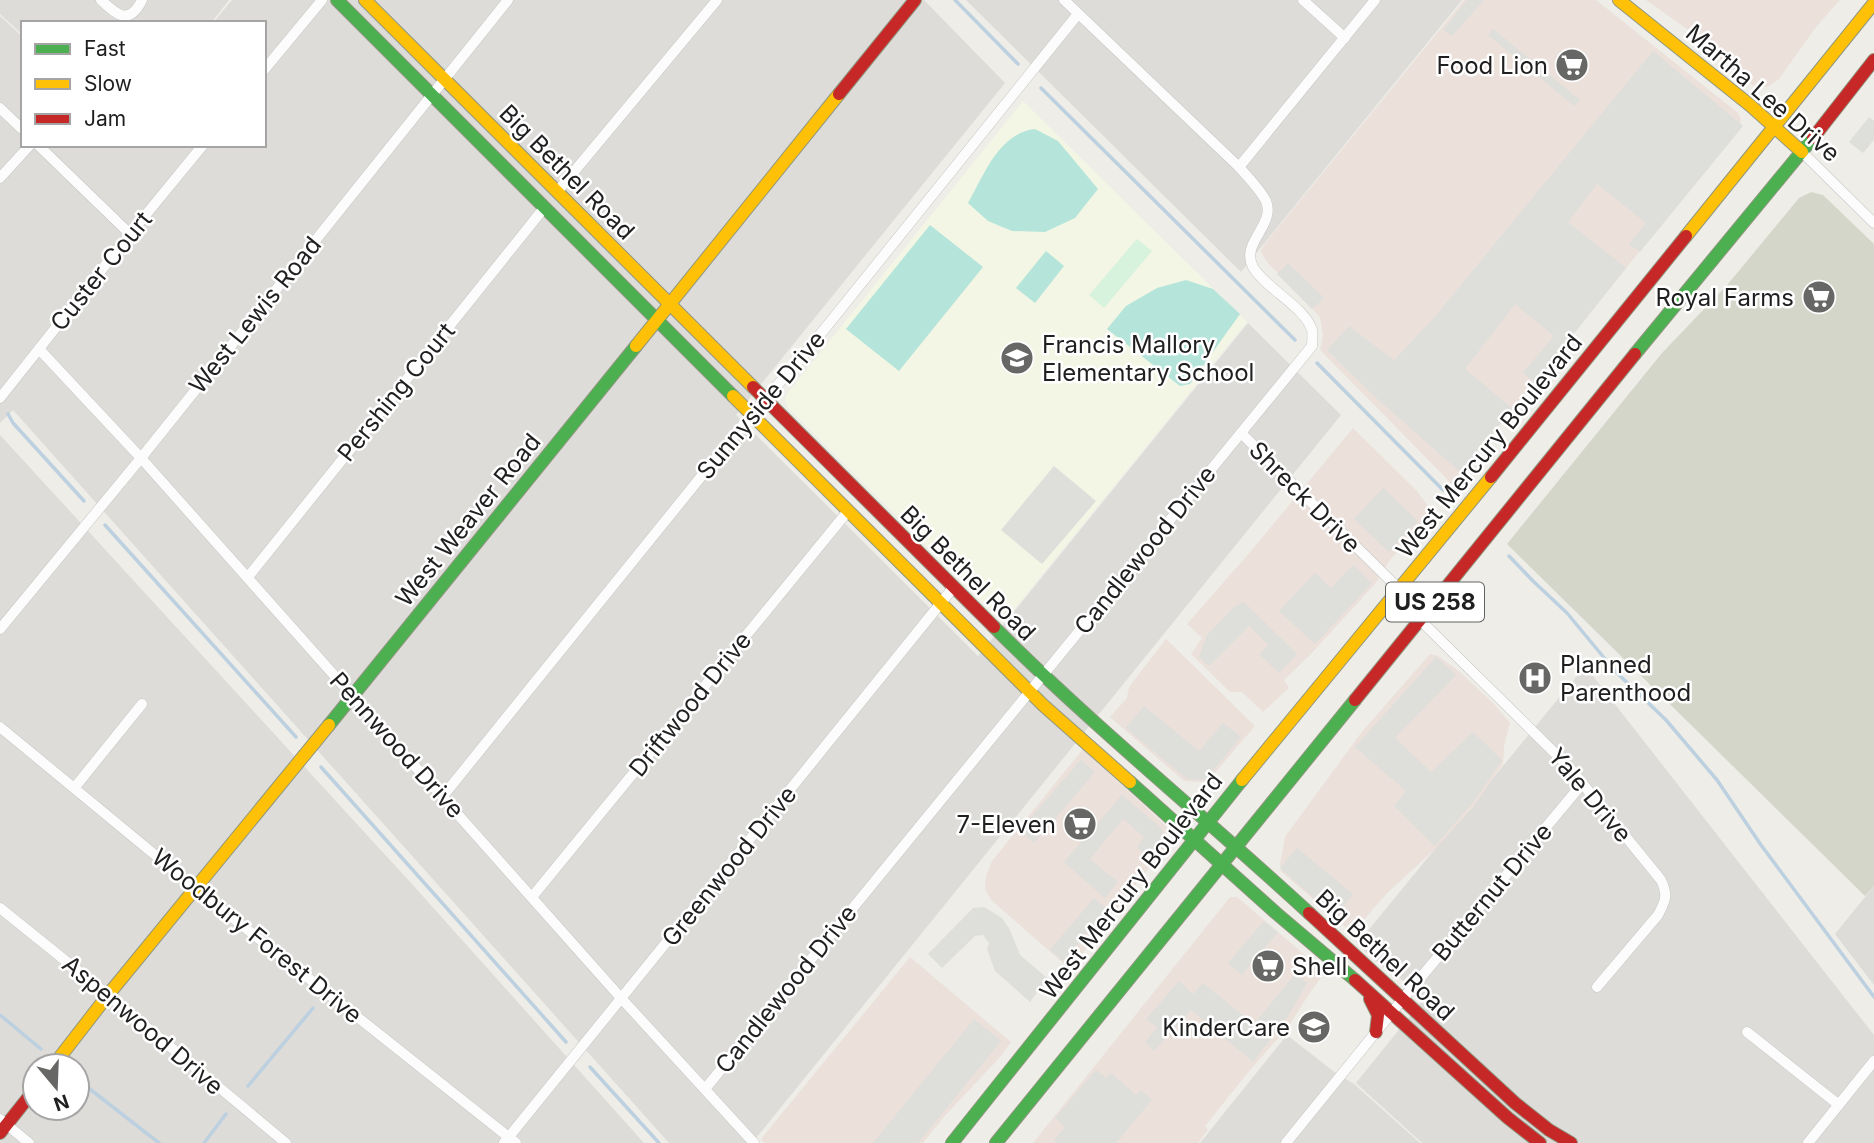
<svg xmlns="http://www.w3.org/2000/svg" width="1874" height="1143" font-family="Inter,sans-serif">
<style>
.residential{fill:#dddcd9;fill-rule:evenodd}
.commercial{fill:#ebe0da}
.education{fill:#f3f6e4}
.construction{fill:#d5d6ca}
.park{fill:#d7f3dd}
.pitch{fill:#b4e4da}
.parking{fill:#dededb}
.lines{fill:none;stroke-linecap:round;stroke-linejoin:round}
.stream{stroke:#bcd0e0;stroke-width:3.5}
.street-casing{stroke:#c6c6c4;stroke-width:11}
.fast-casing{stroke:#909780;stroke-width:14}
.slow-casing{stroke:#909780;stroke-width:14}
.jam-casing{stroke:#909780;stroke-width:14}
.street{stroke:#fcfcfc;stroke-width:10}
.fast{stroke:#4caf50;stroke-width:12}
.slow{stroke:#ffc107;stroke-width:12}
.jam{stroke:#c62828;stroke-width:12}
.labels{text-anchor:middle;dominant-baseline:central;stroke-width:5;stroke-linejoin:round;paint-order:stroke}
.shield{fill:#fff;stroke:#626262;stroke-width:2}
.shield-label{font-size:23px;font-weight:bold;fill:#1f1f1f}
.poi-label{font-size:24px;fill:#1f1f1f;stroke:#fff;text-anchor:end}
.street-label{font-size:24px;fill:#1f1f1f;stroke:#fff}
</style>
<rect width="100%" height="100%" fill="#eeede8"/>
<g class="residential">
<path d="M 0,0 L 229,0 L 211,23 L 23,23 L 23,35 L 0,14 Z"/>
<path d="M 232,0 L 924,0 L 1005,83 L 736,415 L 978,656 L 1248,323 L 1341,415 L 752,1143 L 669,1143 L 13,410 L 0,423 L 0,16 L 23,37 L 23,145 L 264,145 L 264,23 L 213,23 Z"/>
<path d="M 966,0 L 1462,0 L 1241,272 Z"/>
<path d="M 0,435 L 411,883 L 644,1143 L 0,1143 ZM 35,1066 L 77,1066 L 77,1108 L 35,1108 Z"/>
<path d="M 1585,666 L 1874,1035 L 1874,1143 L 1422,1143 L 1356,1083 L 1423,1000 L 1399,977 L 1391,974 L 1357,944 Z"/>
<path d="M 1874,886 L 1874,985 L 1835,934 Z"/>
<path d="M 1287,1035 L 1333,1071 L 1354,1084 L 1420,1143 L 1200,1143 Z"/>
</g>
<g class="commercial">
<path d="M 1464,0 L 1596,0 L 1738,113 L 1741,119 L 1740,127 L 1452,484 L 1320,350 L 1323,335 L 1320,317 L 1267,262 L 1261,252 L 1263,246 Z"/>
<path d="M 1646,0 L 1840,0 L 1816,27 L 1779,79 L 1767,87 L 1759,87 L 1752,85 L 1723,62 L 1701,39 Z"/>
<path d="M 1353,428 L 1417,491 L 1433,513 L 1390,560 L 1375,584 L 1310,655 L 1284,680 L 1289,688 L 1263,712 L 1242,692 L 1230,692 L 1191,654 L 1202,638 L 1187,624 L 1251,551 Z"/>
<path d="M 1166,639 L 1255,726 L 1207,782 L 1184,781 L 1110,717 L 1127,698 L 1129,687 Z"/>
<path d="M 1430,654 L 1438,656 L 1460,672 L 1494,704 L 1510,723 L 1504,746 L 1503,764 L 1473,807 L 1435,849 L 1387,893 L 1352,933 L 1281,871 L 1280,864 L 1285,837 L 1361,733 Z"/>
<path d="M 1083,749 L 1167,827 L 1166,846 L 1070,969 L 991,900 L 985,889 L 986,876 L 992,861 Z"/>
<path d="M 1230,897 L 1237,897 L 1325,972 L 1307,997 L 1289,1026 L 1250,1070 L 1205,1126 L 1208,1130 L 1198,1143 L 1033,1143 Z"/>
<path d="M 910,957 L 1011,1042 L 1000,1057 L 943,1118 L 923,1143 L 764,1143 L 761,1139 Z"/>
</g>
<path class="education" d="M 1023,101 L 1247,322 L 1003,623 L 787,407 L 785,400 L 786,395 Z"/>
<path class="construction" d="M 1811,192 L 1823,195 L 1874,244 L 1874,886 L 1865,896 L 1507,544 L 1662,353 L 1728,284 L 1799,198 Z"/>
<path class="park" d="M 1137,239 L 1152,251 L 1104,308 L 1089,295 Z"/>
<g class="pitch">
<path d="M 1035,129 L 1058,141 L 1098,189 L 1075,218 L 1045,232 L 1012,231 L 988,221 L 968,203 C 984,175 999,133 1035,129 Z"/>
<path d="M 930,225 L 983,267 L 899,371 L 846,329 Z"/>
<path d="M 1046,251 L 1064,266 L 1035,303 L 1016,288 Z"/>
<path d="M 1186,280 L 1213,289 L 1240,314 L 1190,384 L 1180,386 L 1107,329 L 1126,306 L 1157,288 Z"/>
</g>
<g class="parking">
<path d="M 1467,0 L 1484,0 L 1452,36 L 1443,30 Z"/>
<path d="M 1493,29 L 1580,100 L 1574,106 L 1488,35 Z"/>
<path d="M 1653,51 L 1743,126 L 1640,252 L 1629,244 L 1646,223 L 1597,184 L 1568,222 L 1626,268 L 1535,383 L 1523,373 L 1554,336 L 1515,304 L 1465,369 L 1513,409 L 1460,472 L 1373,395 L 1327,350 L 1349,326 L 1394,360 L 1433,319 Z"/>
<path d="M 1869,117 L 1874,121 L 1874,140 L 1863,153 L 1849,142 Z"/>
<path d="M 1288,263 L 1324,298 L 1312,309 L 1277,274 Z"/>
<path d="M 1054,466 L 1096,501 L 1042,564 L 1001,530 Z"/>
<path d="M 1383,488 L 1418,521 L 1389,552 L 1354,519 Z"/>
<path d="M 1353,565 L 1372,583 L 1315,644 L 1279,611 L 1315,573 L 1331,588 Z"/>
<path d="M 1244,602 L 1297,654 L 1279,673 L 1259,654 L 1268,645 L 1249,626 L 1209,666 L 1199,657 L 1207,635 L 1235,606 Z"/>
<path d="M 1436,657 L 1456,675 L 1395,738 L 1431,772 L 1473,732 L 1502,760 L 1475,800 L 1435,846 L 1394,806 L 1406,791 L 1355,747 Z"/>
<path d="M 1144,706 L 1199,751 L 1223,723 L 1241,737 L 1205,780 L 1187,779 L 1126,728 Z"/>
<path d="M 1081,760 L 1095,772 L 1034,843 L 1020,830 Z"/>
<path d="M 1122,795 L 1162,829 L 1164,844 L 1152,861 L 1137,847 L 1144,837 L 1123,819 L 1090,859 L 1118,882 L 1105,898 L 1064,862 Z"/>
<path d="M 1297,848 L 1353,894 L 1336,917 L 1280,868 Z"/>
<path d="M 1094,898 L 1107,909 L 1063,961 L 1050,950 Z"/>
<path d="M 984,907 L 1002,918 L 1010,930 L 1020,955 L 1047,978 L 1030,1002 L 995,971 L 987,949 L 989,943 L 983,935 L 975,936 L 942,968 L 928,954 L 973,908 Z"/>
<path d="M 1264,921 L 1278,932 L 1242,975 L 1228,963 Z"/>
<path d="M 1296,973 L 1307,983 L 1289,1015 L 1253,1062 L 1191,1010 L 1154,1051 L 1145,1042 L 1157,1028 L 1146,1019 L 1179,981 L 1193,994 L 1203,983 L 1254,1024 Z"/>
<path d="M 974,1019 L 1001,1041 L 918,1143 L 873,1143 Z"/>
<path d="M 1096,1070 L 1106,1078 L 1111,1073 L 1136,1095 L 1141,1090 L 1152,1100 L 1116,1143 L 1057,1143 L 1054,1141 L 1065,1127 L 1055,1118 Z"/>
</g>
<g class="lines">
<g class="stream">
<path d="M 955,0 L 1018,64"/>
<path d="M 1041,88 L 1295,340"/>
<path d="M 1317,363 L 1443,490"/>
<path d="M 8,414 L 13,423 L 84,501"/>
<path d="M 105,525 L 296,737"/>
<path d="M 1509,556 L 1533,581 L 1567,613 L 1615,671 L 1666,720 L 1717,780 L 1761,845 L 1874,997"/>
<path d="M 321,767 L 566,1042"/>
<path d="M 0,1015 L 41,1049"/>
<path d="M 590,1067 L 659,1143"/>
<path d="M 77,1079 L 159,1143"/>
<path d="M 248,1086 L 313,1008"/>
<path d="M 204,1143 L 226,1114"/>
</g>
<defs>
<g id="street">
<path d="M 101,0 C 117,15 129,26 142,0"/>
<path d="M 1303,0 L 1345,38"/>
<path d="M 264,70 L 322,0"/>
<path d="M 0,108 L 23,130"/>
<path d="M 38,145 L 130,234"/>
<path d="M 1802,152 L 1874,223"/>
<path d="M 1239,167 L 1375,0"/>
<path d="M 0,178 L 30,145"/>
<path d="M 557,192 L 717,0"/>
<path d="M 39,349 L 141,458 L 621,998 L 754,1143"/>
<path d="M 0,398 L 130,234 L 203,145"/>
<path d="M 1241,433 L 1400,590"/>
<path d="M 248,577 L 544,208"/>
<path d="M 1420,620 L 1569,767 L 1661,880 C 1668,895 1666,900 1658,915 L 1597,987"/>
<path d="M 0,629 L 141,458 L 508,0"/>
<path d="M 0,727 L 195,888 L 516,1143"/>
<path d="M 75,787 L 142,704"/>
<path d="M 443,796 L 746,421 L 802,357 L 1078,14"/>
<path d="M 532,897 L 848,511"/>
<path d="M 0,908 L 108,995 L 286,1143"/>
<path d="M 1747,1032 L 1839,1105"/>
<path d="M 705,1089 L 1312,346 C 1312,341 1313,335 1312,330 C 1305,307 1266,289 1253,267 C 1240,243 1276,225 1266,201 C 1260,189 1248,177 1239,167 L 1064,0"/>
<path d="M 0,1119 L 29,1143"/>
<path d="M 504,1143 L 953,588"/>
<path d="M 1286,1143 L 1402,1000 L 1582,784"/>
<path d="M 1808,1143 L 1874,1061"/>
</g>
<g id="fast">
<path d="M 337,0 L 733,396"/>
<path d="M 1635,354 L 1813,138"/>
<path d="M 994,627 C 1094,727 1205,817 1309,913"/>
<path d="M 329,725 L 636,346"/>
<path d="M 1130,782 L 1276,913 L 1355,980"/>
<path d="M 952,1143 L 1242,780"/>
<path d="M 996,1143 L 1355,700"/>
</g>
<g id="slow">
<path d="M 365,0 L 753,387"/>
<path d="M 1619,0 L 1751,106 L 1802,152"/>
<path d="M 1686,236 L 1874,3"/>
<path d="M 636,346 L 839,94"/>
<path d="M 733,396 L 1043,705 L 1130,782"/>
<path d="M 1242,780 L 1491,477"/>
<path d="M 53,1066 L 108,995 L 329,725"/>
</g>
<g id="jam">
<path d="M 839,94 L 915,0"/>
<path d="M 1813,138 L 1874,60"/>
<path d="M 753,387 L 994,627"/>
<path d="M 1491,477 L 1686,236"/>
<path d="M 1355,700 L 1635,354"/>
<path d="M 1309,913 L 1515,1103 L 1549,1130 L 1571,1143"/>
<path d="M 1355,980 L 1508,1118 L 1540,1143"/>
<path d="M 1370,999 L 1378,1015 L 1376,1032"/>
<path d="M 0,1133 L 35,1089"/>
</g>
</defs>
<use href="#street" class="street-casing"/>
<use href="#fast" class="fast-casing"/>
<use href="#slow" class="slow-casing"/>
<use href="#jam" class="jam-casing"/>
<use href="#street" class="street"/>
<use href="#fast" class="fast"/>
<use href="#slow" class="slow"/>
<use href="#jam" class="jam"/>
</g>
<defs>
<symbol id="supermarket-disc" viewBox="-11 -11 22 22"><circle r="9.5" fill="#676765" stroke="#fff"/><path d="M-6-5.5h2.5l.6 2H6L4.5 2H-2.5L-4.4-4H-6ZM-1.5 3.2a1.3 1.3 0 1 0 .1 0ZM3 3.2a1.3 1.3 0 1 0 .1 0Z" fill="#fff"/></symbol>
<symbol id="school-disc" viewBox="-11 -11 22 22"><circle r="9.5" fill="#676765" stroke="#fff"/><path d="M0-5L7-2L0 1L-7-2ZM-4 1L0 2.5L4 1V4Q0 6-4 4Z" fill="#fff"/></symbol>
<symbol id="hospital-disc" viewBox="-11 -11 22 22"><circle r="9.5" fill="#676765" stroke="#fff"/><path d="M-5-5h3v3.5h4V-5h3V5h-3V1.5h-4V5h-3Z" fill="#fff"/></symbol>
</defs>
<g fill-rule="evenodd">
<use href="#supermarket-disc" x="1553" y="46" width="38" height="38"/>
<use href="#supermarket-disc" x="1800" y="278" width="38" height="38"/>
<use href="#school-disc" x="998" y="339" width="38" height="38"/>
<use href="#hospital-disc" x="1516" y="659" width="38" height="38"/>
<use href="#supermarket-disc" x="1061" y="805" width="38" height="38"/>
<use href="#supermarket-disc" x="1249" y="947" width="38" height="38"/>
<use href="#school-disc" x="1295" y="1008" width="38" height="38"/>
</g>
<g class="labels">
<rect class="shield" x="1386" y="582.5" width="98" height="39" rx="5"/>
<g class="shield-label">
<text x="1435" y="602">US 258</text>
</g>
<g class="poi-label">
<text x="1548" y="65">Food Lion</text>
<text x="1794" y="297">Royal Farms</text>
<text x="1042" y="344" text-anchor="start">Francis Mallory<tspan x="1042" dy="28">Elementary School</tspan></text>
<text x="1560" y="664" text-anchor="start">Planned<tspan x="1560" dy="28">Parenthood</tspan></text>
<text x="1056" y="824">7-Eleven</text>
<text x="1292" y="966" text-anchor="start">Shell</text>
<text x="1290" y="1027">KinderCare</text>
</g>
<g class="street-label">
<text transform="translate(1763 93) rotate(41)">Martha Lee Drive</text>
<text transform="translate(567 172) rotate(45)">Big Bethel Road</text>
<text transform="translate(101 271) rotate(-51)">Custer Court</text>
<text transform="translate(255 315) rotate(-51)">West Lewis Road</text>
<text transform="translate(396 392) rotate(-51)">Pershing Court</text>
<text transform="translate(761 405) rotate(-50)">Sunnyside Drive</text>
<text transform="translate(1489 446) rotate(-51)">West Mercury Boulevard</text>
<text transform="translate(1305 497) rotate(45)">Shreck Drive</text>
<text transform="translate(468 520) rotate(-51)">West Weaver Road</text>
<text transform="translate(1145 550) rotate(-51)">Candlewood Drive</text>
<text transform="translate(968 573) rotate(45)">Big Bethel Road</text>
<text transform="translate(690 704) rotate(-51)">Driftwood Drive</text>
<text transform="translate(397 745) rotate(48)">Pennwood Drive</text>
<text transform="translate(1590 795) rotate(50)">Yale Drive</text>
<text transform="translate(729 866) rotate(-51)">Greenwood Drive</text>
<text transform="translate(1131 886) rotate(-52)">West Mercury Boulevard</text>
<text transform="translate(1492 892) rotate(-50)">Butternut Drive</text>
<text transform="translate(257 936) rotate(39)">Woodbury Forest Drive</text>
<text transform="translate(1385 955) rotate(43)">Big Bethel Road</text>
<text transform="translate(786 989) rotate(-51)">Candlewood Drive</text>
<text transform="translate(143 1025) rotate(40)">Aspenwood Drive</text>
</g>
</g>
<rect x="21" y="21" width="245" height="126" fill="#ffffff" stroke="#a5a5a5" stroke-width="2"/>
<rect x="35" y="44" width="35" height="10" fill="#4caf50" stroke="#a5a5a5" stroke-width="2"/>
<text x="84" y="56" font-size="21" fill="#1f1f1f">Fast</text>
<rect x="35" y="79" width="35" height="10" fill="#ffc107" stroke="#a5a5a5" stroke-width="2"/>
<text x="84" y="91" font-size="21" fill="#1f1f1f">Slow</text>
<rect x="35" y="114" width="35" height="10" fill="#c62828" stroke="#a5a5a5" stroke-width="2"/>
<text x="84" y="126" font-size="21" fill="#1f1f1f">Jam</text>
<g transform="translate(56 1087) rotate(161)"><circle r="33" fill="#ffffff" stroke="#a5a5a5" stroke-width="2"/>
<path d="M0-5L12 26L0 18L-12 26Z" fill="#676765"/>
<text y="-10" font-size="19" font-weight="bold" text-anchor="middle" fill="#1f1f1f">N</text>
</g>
</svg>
